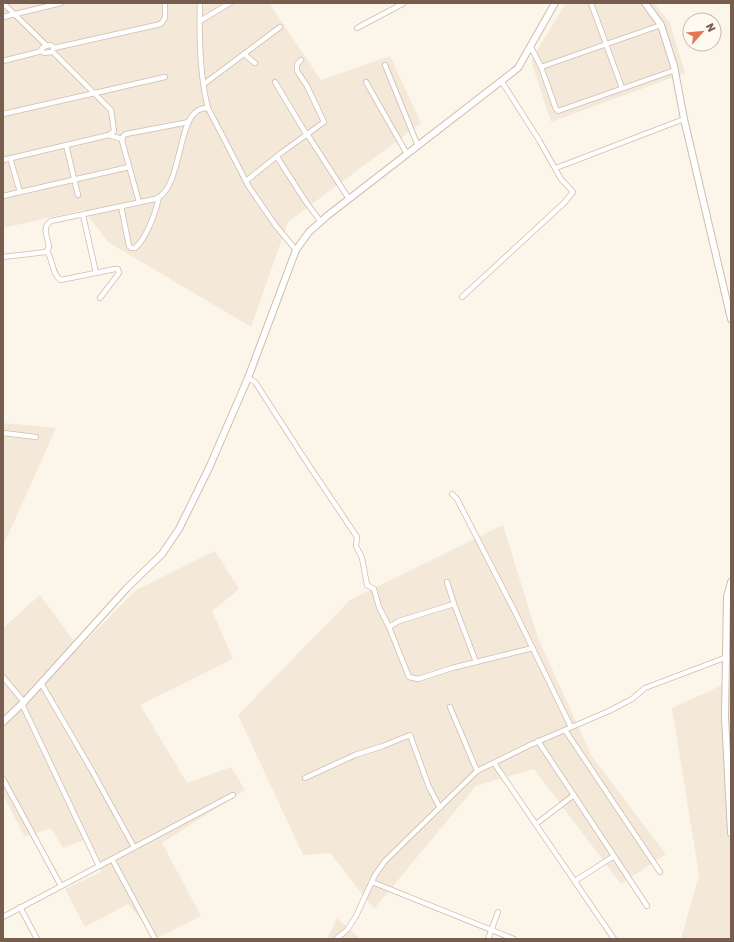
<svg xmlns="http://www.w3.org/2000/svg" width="734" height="942" font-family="Rubik,sans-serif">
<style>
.residential{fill:#f4e8d9}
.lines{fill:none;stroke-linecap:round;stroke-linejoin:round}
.minor-casing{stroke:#cebeaf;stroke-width:6}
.tertiary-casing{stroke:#cebeaf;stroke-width:8}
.minor{stroke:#fff;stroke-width:4.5}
.tertiary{stroke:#fff;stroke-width:6}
</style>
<rect width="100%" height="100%" fill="#fcf6ea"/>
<g class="residential">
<path d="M 3,3 L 269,3 L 321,80 L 390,56 L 421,123 L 288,222 L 251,327 L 108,242 L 84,210 L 3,228 Z"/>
<path d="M 566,3 L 654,3 L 670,23 L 685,73 L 551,122 L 531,60 Z"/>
<path d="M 3,423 L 56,428 L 3,546 Z"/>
<path d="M 503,525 L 538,638 L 591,755 L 666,854 L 621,884 L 534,769 L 476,786 L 374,909 L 330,853 L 303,855 L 238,715 L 350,600 Z"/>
<path d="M 215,551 L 239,589 L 212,611 L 233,659 L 140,705 L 187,783 L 231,767 L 245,790 L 162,843 L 201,916 L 157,938 L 128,904 L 85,927 L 65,889 L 101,872 L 84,840 L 63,848 L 51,828 L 25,837 L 3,795 L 3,626 L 4,627 L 40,595 L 79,648 L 136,590 Z"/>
<path d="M 731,681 L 731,939 L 681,939 L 699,875 L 672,708 Z"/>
<path d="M 337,918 L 360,939 L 327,939 Z"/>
</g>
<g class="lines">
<defs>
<g id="minor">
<path d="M 3,3 L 47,46"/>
<path d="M 200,3 C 199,35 200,77 208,108 L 249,187 L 276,226 L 296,250"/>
<path d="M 591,3 L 622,88"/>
<path d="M 3,17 L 61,3"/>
<path d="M 200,21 L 230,3"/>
<path d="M 357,28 L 404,3"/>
<path d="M 531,47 L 541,67 L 556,109 L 558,111 L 675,70"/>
<path d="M 54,48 L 51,45 C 48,45 42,47 41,50 L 44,53 L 52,52 L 54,48 L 161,24 L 165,18 L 165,3"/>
<path d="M 53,52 L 111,110 L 114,131 L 109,135 L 122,139"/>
<path d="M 244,54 L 255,63"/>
<path d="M 3,61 L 42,51"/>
<path d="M 385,65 L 418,146"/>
<path d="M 541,67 L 661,25"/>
<path d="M 275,82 L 305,132 L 309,137 L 349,199"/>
<path d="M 366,82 L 407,154"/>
<path d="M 204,84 L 280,27"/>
<path d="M 3,114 L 165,77"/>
<path d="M 66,145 L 78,195"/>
<path d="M 277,157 L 306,202 L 321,222"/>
<path d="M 10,158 L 20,192"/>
<path d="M 3,160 L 109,135"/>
<path d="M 556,168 L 684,119"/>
<path d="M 246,181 L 281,153 L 324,122 L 307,86 L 297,71 L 297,64 L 301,60"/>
<path d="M 3,196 L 129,167"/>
<path d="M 139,202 L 122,141 L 123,136 L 126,134 L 189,122"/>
<path d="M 121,206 L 129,246 L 131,248 L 135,248 C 146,239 156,212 159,197"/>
<path d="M 83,215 L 96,273"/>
<path d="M 47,251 C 53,260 52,275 61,280 L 115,269 L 118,269 L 119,273 L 100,298"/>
<path d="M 3,257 L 46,252 L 49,247 C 48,238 41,227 51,221 L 155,199 C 179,191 178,134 192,116 C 196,110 202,108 208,108"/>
<path d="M 462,297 L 564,203 L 573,192 L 561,179 L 539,140 L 502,82"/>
<path d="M 248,378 L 255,382 L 306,461 L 357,537 L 356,546 L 362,558 L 367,585 L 374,589 L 379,607 L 389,627 L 409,677 L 418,679 L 452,668 L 533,648"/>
<path d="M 3,433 L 36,437"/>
<path d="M 452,494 L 457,499 L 515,612 L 571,727"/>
<path d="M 447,582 L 454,604 L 476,662"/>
<path d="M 389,627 L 399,621 L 454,604"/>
<path d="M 3,677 L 24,702"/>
<path d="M 41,683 L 91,769 L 134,847"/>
<path d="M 22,704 L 99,866"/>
<path d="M 450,707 L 477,771"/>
<path d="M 565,730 L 660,872"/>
<path d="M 538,741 L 647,906"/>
<path d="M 494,763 L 614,939"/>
<path d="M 305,778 L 355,755 L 383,746 L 410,735 L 429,787 L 440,808"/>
<path d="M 3,779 L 61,886"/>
<path d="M 536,824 L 574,795"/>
<path d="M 112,859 L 155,939"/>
<path d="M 575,881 L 614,856"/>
<path d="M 372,882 L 514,939"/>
<path d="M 20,907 L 37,939"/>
<path d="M 3,917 L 233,795"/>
<path d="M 336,939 L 347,930 L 356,916 L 375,875 L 385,861 L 477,771 L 530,745 L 609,711 L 632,699 L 645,688 L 727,657"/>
<path d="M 488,939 L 498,912"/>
</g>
<g id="tertiary">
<path d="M 645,3 L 661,25 L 674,66 L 684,119 L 731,319"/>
<path d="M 731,582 L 727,597 L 725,717 L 731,833"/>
<path d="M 3,722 L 24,702 L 127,588 L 162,554 L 179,529 L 209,468 L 248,378 L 296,250 L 309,232 L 327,216 L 518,68 L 555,3"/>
</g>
</defs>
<use href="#minor" class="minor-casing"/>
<use href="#tertiary" class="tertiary-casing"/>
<use href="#minor" class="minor"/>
<use href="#tertiary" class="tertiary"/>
</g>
<rect width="734" height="942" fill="none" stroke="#775d4d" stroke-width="8"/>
<g transform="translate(702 32) rotate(63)"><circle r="19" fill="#fffaf1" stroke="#c9bbaf"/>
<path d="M0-3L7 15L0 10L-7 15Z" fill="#e27754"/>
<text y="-6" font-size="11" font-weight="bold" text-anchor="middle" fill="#775d4d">N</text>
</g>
</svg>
